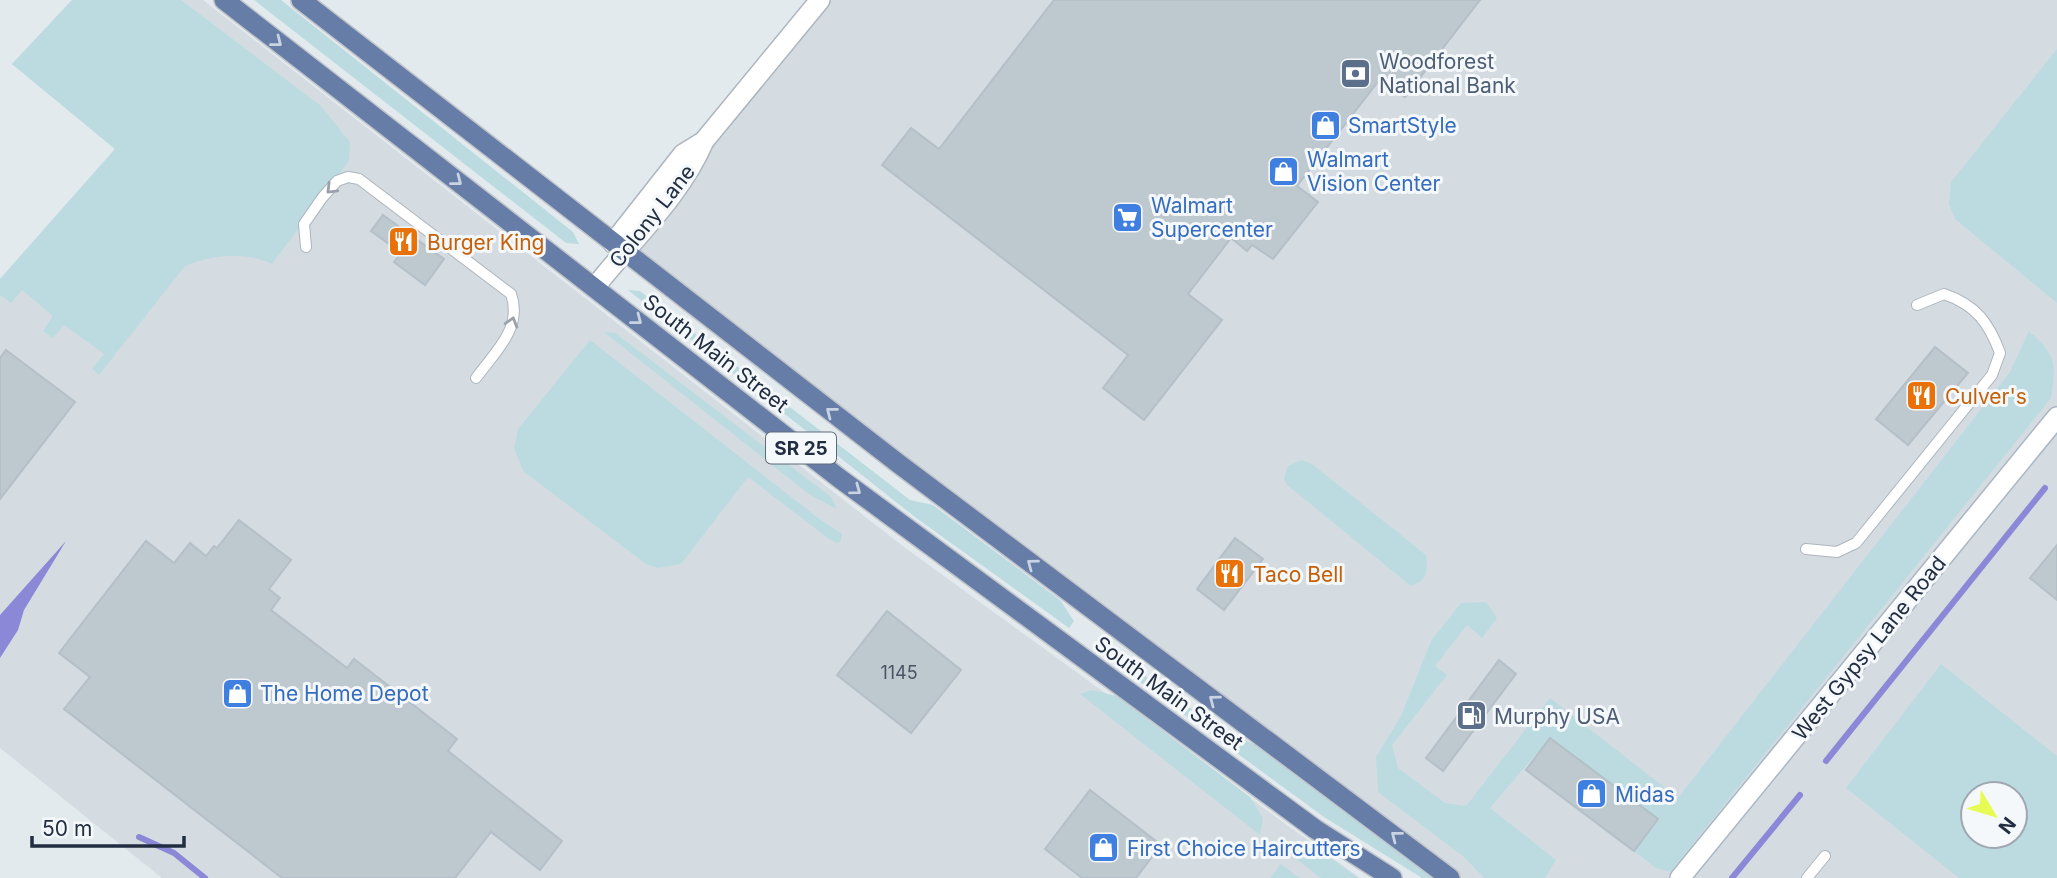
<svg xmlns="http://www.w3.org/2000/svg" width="2057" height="878" font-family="Inter,sans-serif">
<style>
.built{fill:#d4dce2;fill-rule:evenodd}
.green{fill:#bbdbe1;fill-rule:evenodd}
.water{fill:#8b88d7}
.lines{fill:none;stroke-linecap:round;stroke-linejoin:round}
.stream{stroke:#8b88d7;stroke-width:6}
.building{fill:#bec8cf;stroke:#b5bfc8;stroke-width:2}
.service-casing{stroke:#adb5be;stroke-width:12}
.minor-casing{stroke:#adb5be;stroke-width:22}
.secondary-casing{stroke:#aab6c4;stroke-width:22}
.primary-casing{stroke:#c1c4ca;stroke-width:22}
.service{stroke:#fff;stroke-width:10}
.minor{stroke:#fff;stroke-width:19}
.secondary{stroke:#fff;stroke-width:19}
.primary{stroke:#657da7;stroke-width:19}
.oneway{stroke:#cad3e1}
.oneway2{stroke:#9ba1aa}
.labels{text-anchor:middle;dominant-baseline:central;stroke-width:6;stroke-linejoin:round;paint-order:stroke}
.number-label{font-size:18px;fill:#485464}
.shield{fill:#f5f8fa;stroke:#616b78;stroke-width:2}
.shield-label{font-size:19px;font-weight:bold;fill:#212e41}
.service-label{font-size:21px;fill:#4e5e75;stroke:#f5f8fa;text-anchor:start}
.shop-label{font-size:21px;fill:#366cbe;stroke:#f5f8fa;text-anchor:start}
.street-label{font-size:21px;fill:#212e41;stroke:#f5f8fa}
.food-label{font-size:21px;fill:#c56008;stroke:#f5f8fa;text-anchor:start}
</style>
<rect width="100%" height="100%" fill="#e3eaee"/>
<g class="built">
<path d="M 72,0 L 203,0 L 904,547 L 1360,878 L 162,878 L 0,748 L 0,279 L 115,149 L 12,64 Z"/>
<path d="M 820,0 L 2057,0 L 2057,878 L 1450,878 L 624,251 ZM 1973,794 L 2015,794 L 2015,836 L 1973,836 Z"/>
</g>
<g class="green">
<path d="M 72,0 L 181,0 L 321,106 L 350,142 L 349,161 L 272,264 C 242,251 214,255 185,266 L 99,375 L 92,369 L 104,354 L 64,325 L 53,338 L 43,331 L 53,316 L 22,290 L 11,303 L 0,295 L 0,279 L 115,149 L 12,64 Z"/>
<path d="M 254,0 L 281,0 L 573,232 L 579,244 L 566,243 Z"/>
<path d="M 2057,49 L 2057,303 L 1955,219 L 1949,204 L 1951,182 Z"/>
<path d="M 628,290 L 640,291 L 910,500 L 933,505 L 1060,600 L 1074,621 L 1069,628 L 915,517 Z"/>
<path d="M 2029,331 C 2057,357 2056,361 2051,398 L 1670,872 L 1656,868 L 1634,851 L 1658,819 L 1550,738 L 1490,808 L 1556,860 L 1545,878 L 1484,878 L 1464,857 L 1378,792 L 1376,757 L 1401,716 L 1431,641 L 1461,603 L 1486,602 L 1497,618 L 1482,638 L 1467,625 L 1435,666 L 1447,675 L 1392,745 L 1398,768 L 1445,803 L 1466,806 L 1550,698 L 1678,798 L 2010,372 Z"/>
<path d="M 604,332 L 615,333 L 831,497 L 837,509 L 810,495 Z"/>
<path d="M 590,340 L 818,518 L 842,534 L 841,541 L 837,543 L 829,539 L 748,477 L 681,564 L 658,568 L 646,564 L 523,471 L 514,448 L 518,429 Z"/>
<path d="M 1302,460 L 1312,464 L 1426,555 C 1428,572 1427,580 1411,586 L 1286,484 L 1284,478 L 1288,466 Z"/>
<path d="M 1121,659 L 1203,717 L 1255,745 L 1432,878 L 1422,878 L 1324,817 L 1118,666 Z"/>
<path d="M 1941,664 L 2057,756 L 2057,878 L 1959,878 L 1846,788 ZM 1973,794 L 2015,794 L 2015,836 L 1973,836 Z"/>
<path d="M 1091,690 L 1117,696 L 1250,797 L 1263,818 L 1260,835 L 1080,694 Z"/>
<path d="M 1306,846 L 1321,851 L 1358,878 L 1321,878 L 1287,852 Z"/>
<path d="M 1281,864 L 1299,878 L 1270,878 Z"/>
</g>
<path class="water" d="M 66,541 L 24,610 L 18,630 L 0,658 L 0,615 Z"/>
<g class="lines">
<g class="stream">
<path d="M 1826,761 L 2045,488"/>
<path d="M 139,837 L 174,853 L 205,878"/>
<path d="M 1732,878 L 1800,795"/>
</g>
</g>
<g class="building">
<path d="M 1054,0 L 1480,0 L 1405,97 L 1381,78 L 1297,186 L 1318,202 L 1273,259 L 1252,245 L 1247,251 L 1231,238 L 1188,294 L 1222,320 L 1144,420 L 1103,388 L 1128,355 L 882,165 L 911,128 L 939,149 Z"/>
<path d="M 383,215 L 444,259 L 425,285 L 394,262 L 401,253 L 371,231 Z"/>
<path d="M 1935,347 L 1968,373 L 1908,445 L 1876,419 Z"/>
<path d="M 6,350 L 75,402 L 0,499 L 0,358 Z"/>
<path d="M 239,520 L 291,560 L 269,589 L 280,598 L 271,610 L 347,668 L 354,659 L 457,739 L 448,751 L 562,841 L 540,870 L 491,832 L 455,878 L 282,878 L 64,709 L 90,677 L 59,653 L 146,541 L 174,563 L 190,543 L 206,556 L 214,546 L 217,548 Z"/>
<path d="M 1235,538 L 1263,559 L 1224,610 L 1197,589 Z"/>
<path d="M 2057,545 L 2057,600 L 2030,578 Z"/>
<path d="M 887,611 L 961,670 L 911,733 L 837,675 Z"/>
<path d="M 1499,660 L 1516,674 L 1443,771 L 1426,758 Z"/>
<path d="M 1550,738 L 1658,819 L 1634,851 L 1526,770 Z"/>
<path d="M 1090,790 L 1161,845 L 1136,878 L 1082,878 L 1045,849 Z"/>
</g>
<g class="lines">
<defs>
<g id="service">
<path d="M 306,247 L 304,224 L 322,198 L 337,181 L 348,177 L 359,179 L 511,294 C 523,328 495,352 476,378"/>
<path d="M 1806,549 L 1837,552 L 1856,543 L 1992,375 L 2000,353 C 1989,323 1976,305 1944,294 L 1917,305"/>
<path d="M 1807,878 L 1825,856"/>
</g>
<g id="minor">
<path d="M 613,243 L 683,154 L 704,141"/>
<path d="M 595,287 C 632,240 680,197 704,141 L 820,0"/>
</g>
<path id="secondary" d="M 1680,878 L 2057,417"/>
<g id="primary">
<path d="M 224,0 L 839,478 L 1315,829 L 1392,878"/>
<path d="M 301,0 L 899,464 L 1450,878"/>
</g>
</defs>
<use href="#service" class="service-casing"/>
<use href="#minor" class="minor-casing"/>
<use href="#secondary" class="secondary-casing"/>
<use href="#primary" class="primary-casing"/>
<use href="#service" class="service"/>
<use href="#minor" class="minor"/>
<use href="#secondary" class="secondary"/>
<use href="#primary" class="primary"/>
</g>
<defs><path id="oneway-chevron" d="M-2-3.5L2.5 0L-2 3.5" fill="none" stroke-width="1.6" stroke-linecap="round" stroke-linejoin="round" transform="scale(1.75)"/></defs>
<g class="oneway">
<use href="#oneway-chevron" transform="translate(277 42) rotate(38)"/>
<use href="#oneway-chevron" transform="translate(457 181) rotate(38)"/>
<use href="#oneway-chevron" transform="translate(637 320) rotate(38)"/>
<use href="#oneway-chevron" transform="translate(831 412) rotate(-142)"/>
<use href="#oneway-chevron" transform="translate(856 490) rotate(36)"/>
<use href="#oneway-chevron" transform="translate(1032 564) rotate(-143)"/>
<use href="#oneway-chevron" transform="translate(1214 700) rotate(-143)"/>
<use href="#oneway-chevron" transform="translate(1396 836) rotate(-142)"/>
</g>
<g class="oneway2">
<use href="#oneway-chevron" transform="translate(331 189) rotate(135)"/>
<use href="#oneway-chevron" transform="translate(512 322) rotate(-73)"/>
</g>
<defs>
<symbol id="bank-square" viewBox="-11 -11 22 22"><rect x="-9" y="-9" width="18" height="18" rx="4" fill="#5c6f8a" stroke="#f5f8fa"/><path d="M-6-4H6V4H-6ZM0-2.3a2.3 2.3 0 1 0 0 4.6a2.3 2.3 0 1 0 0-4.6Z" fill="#fff"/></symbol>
<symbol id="shop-square" viewBox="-11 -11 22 22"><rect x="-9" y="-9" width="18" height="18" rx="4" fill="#3f7fe0" stroke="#f5f8fa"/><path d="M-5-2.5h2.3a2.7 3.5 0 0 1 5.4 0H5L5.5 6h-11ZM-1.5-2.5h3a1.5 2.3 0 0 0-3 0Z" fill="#fff"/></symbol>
<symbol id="supermarket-square" viewBox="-11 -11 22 22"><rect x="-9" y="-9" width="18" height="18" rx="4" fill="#3f7fe0" stroke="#f5f8fa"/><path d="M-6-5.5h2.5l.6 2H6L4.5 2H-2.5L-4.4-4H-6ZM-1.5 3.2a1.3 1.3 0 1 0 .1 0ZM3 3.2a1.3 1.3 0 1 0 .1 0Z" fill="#fff"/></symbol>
<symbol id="restaurant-square" viewBox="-11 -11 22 22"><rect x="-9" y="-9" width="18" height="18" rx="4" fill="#e8710a" stroke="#f5f8fa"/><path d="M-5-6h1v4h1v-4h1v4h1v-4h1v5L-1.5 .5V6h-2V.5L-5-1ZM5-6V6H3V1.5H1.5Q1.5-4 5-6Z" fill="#fff"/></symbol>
<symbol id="fuel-square" viewBox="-11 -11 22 22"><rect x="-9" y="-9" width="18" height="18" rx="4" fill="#5c6f8a" stroke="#f5f8fa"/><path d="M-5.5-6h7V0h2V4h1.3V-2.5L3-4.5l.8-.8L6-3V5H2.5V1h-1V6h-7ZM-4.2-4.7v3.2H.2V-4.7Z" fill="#fff"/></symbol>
</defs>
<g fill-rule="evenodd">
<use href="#bank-square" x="1338" y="56" width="35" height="35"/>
<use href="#shop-square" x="1308" y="108" width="35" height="35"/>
<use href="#shop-square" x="1266" y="154" width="35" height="35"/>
<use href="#supermarket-square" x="1110" y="200" width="35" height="35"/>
<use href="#restaurant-square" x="386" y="224" width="35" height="35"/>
<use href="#restaurant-square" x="1904" y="378" width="35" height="35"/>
<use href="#restaurant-square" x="1212" y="556" width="35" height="35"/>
<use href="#shop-square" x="220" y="676" width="35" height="35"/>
<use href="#fuel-square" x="1454" y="698" width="35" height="35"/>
<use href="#shop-square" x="1574" y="776" width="35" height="35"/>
<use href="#shop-square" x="1086" y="830" width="35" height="35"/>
</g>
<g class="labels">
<g class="number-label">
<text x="899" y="672">1145</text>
</g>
<rect class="shield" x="766" y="432.5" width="70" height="31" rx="5"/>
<g class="shield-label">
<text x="801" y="448">SR 25</text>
</g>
<g class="service-label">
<text x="1379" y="61">Woodforest<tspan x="1379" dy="24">National Bank</tspan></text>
<text x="1494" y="716">Murphy USA</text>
</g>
<g class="shop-label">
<text x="1348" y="125">SmartStyle</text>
<text x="1307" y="159">Walmart<tspan x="1307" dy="24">Vision Center</tspan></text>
<text x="1151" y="205">Walmart<tspan x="1151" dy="24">Supercenter</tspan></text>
<text x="260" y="693">The Home Depot</text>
<text x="1615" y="794">Midas</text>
<text x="1127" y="848">First Choice Haircutters</text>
</g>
<g class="street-label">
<text transform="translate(652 216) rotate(-52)">Colony Lane</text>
<text transform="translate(716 353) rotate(38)">South Main Street</text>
<text transform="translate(1869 648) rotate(-51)">West Gypsy Lane Road</text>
<text transform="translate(1169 693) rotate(36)">South Main Street</text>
</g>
<g class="food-label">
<text x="427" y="242">Burger King</text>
<text x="1945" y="396">Culver's</text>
<text x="1253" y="574">Taco Bell</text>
</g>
</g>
<g transform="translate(1994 815) rotate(128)"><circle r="33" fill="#f5f8fa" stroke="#a0a7b0" stroke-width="2"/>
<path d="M0-5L12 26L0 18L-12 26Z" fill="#e6fc54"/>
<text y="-10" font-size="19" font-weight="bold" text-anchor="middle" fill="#212e41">N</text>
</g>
<path d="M32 836v10h152v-10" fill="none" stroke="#212e41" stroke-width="3.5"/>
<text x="42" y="836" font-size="21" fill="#212e41" stroke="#f5f8fa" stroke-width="5" paint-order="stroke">50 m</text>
</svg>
